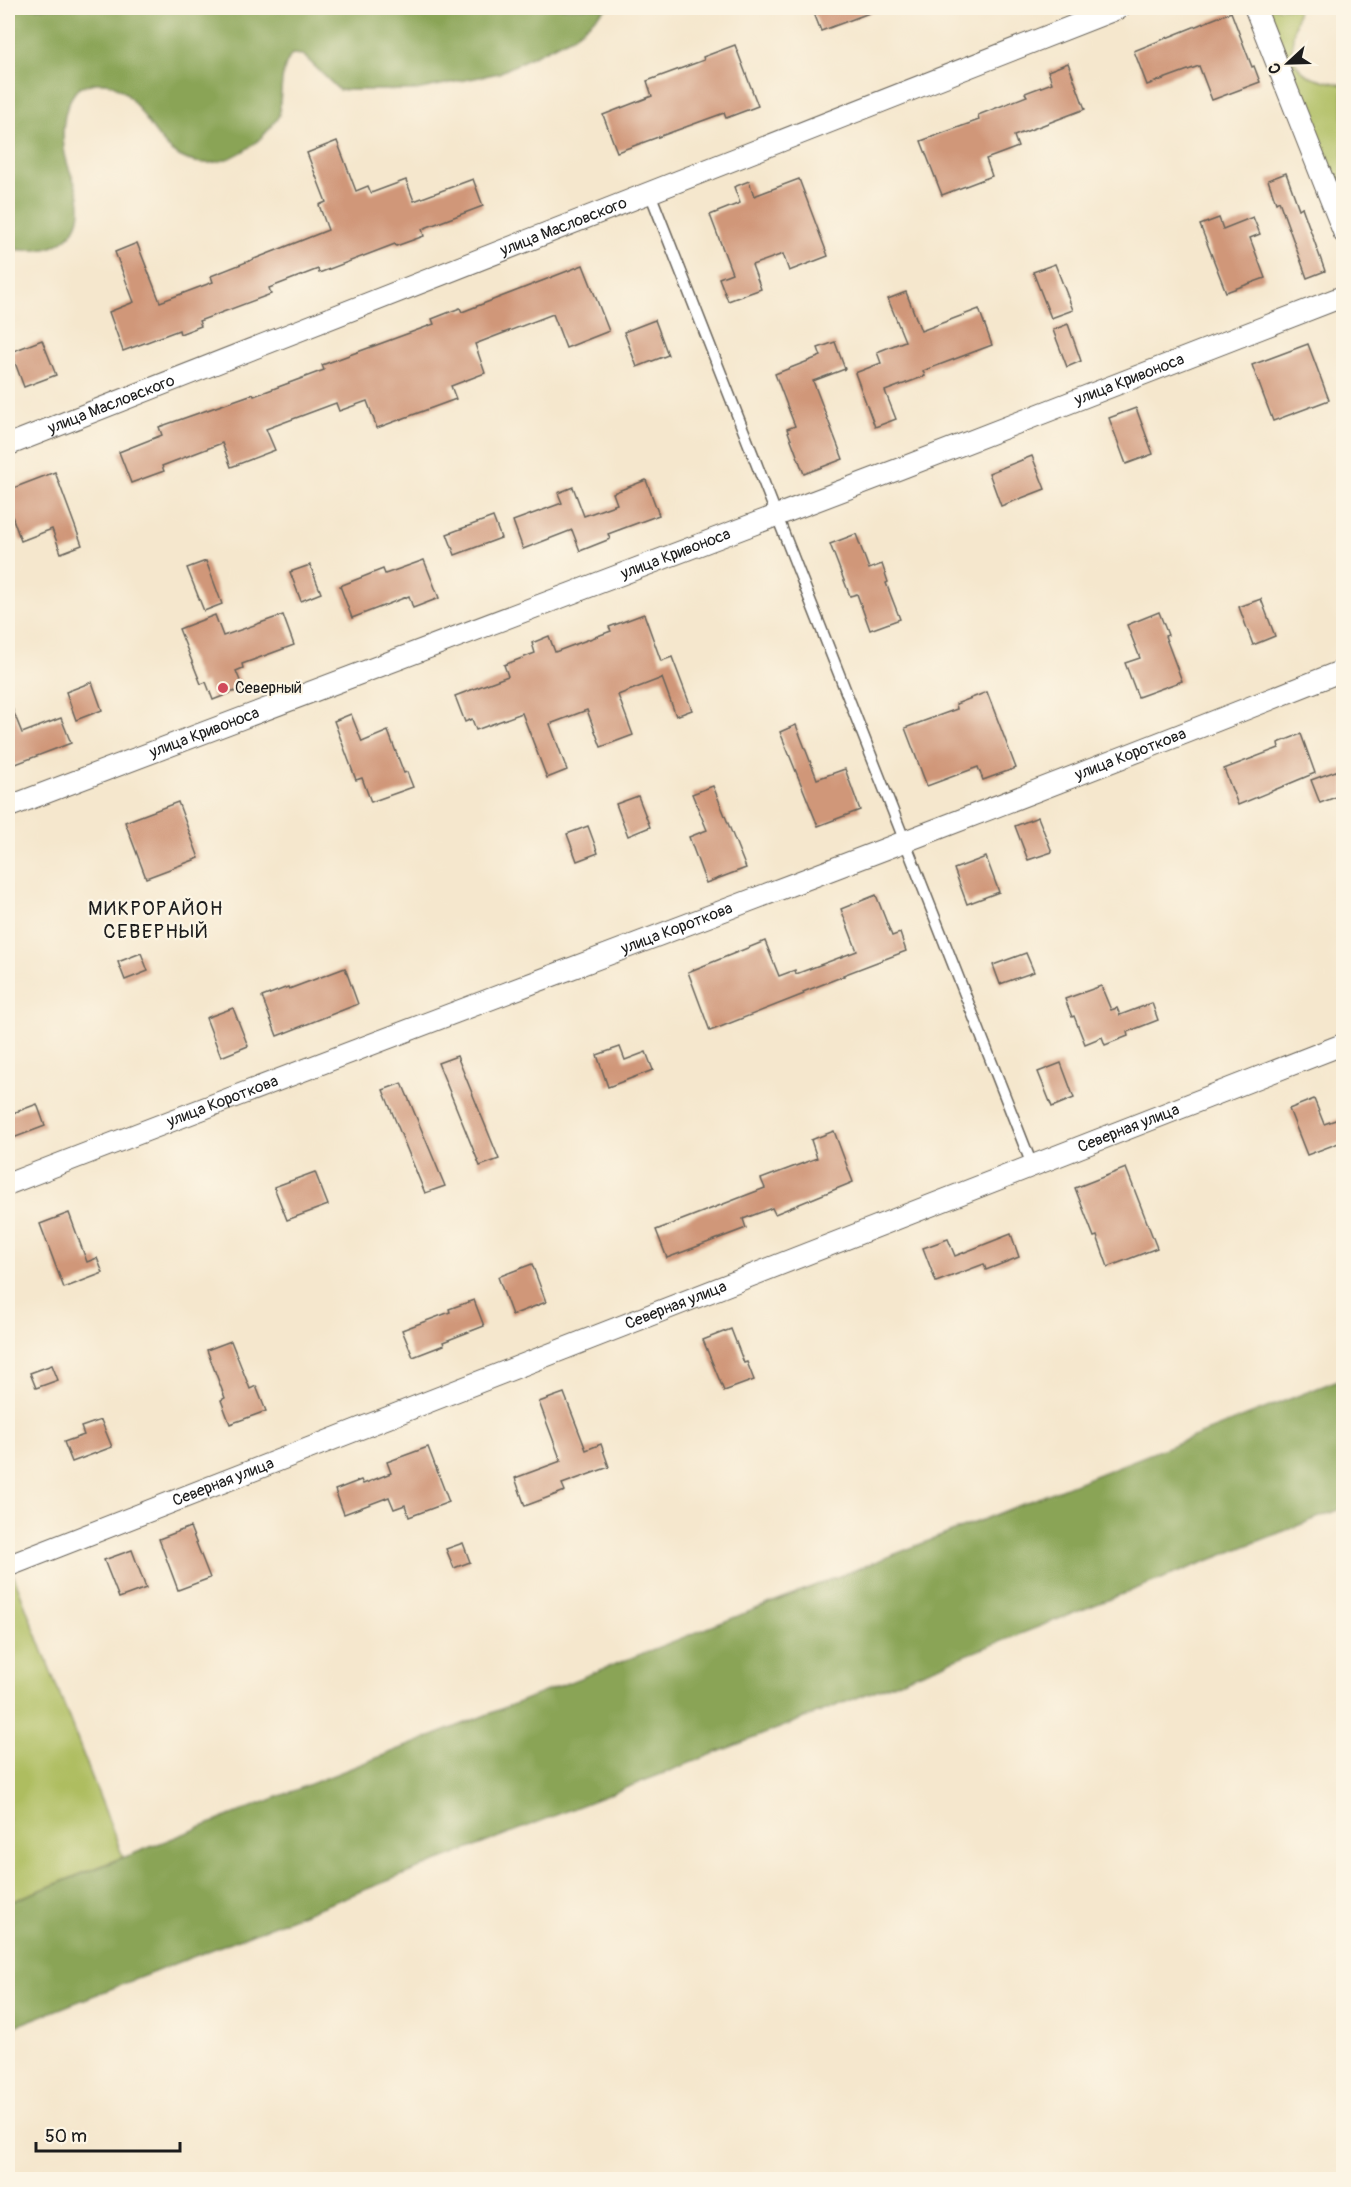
<svg xmlns="http://www.w3.org/2000/svg" width="1351" height="2187" font-family="Pangolin,sans-serif">
<style>
.green{fill:#aebd60;stroke:#656c3e;stroke-width:1.5}
.forest{fill:#8aa456;stroke:#536039;stroke-width:1.5}
.building{fill:#d09779}
.lines{fill:none;stroke-linecap:round;stroke-linejoin:round}
.lane-casing{stroke:#68635a;stroke-width:13}
.street-casing{stroke:#68635a;stroke-width:23}
.lane{stroke:#fff;stroke-width:10}
.street{stroke:#fff;stroke-width:21}
.poi-dot{fill:#d1495b;stroke:#fcf5e5;stroke-width:2}
.labels{text-anchor:middle;dominant-baseline:central;stroke-width:4.5;stroke-linejoin:round;paint-order:stroke}
.street-label{font-size:16px;fill:#1c1c1c;stroke:#fcf5e5}
.poi-label{font-size:16px;fill:#1c1c1c;stroke:#fcf5e5;text-anchor:start}
.quarter-label{font-size:20px;letter-spacing:1.5px;fill:#1c1c1c;stroke:#fcf5e5}
</style>
<rect width="100%" height="100%" fill="#fcf5e5"/>
<filter id="ink" filterUnits="userSpaceOnUse"><feTurbulence type="fractalNoise" baseFrequency=".0167" numOctaves="2"/><feDisplacementMap in="SourceGraphic" scale="12" xChannelSelector="R" yChannelSelector="G"/><feConvolveMatrix kernelMatrix="1 2 1 2 8 2 1 2 1" color-interpolation-filters="sRGB"/></filter>
<filter id="wash" filterUnits="userSpaceOnUse"><feTurbulence type="fractalNoise" baseFrequency=".008" numOctaves="4" result="noise"/><feDisplacementMap in="SourceGraphic" scale="24" xChannelSelector="R" yChannelSelector="G"/><feGaussianBlur stdDeviation="1.35" result="paint"/><feColorMatrix in="noise" values="0 0 0 0 0 0 0 0 0 0 0 0 0 0 0 0 0 1.4 0 .05"/><feComposite in="paint" operator="in"/></filter>
<g filter="url(#wash)">
<rect width="100%" height="100%" fill="#f5e7cd"/>
<g class="green">
<path d="M 1267,8 L 1298,8 C 1295,30 1283,60 1306,74 C 1316,80 1332,82 1343,85 L 1343,205 Z"/>
<path d="M 13,1574 L 123,1857 L 8,1903 L 8,1577 Z"/>
</g>
<g class="forest">
<path d="M 8,8 L 607,8 L 574,36 L 499,73 L 416,90 L 339,90 L 303,55 L 292,54 C 281,68 282,85 280,102 C 280,106 280,112 279,115 C 276,122 267,131 262,137 C 248,150 229,161 210,163 C 146,167 146,76 95,83 C 89,84 79,87 75,92 C 61,110 61,142 67,162 C 70,174 77,185 79,197 C 83,219 76,235 56,245 C 44,252 21,251 8,248 Z"/>
<path d="M 1343,1378 L 1343,1508 L 8,2029 L 8,1903 Z"/>
</g>
<g id="blocks">
<g class="building">
<path d="M 812,8 L 880,8 L 880,9 L 821,31 Z"/>
<path d="M 1231,12 L 1252,67 L 1254,66 L 1260,82 L 1212,100 L 1199,66 L 1147,85 L 1134,51 Z"/>
<path d="M 735,45 L 758,106 L 726,118 L 724,113 L 617,152 L 603,115 L 652,96 L 647,81 L 704,60 L 703,57 Z"/>
<path d="M 1068,63 L 1085,109 L 1014,136 L 1018,147 L 986,159 L 992,176 L 942,195 L 921,141 L 979,120 L 978,115 L 1027,96 L 1025,93 L 1052,83 L 1048,71 Z"/>
<path d="M 337,141 L 356,191 L 368,186 L 371,193 L 406,180 L 414,201 L 473,179 L 483,206 L 422,229 L 424,236 L 396,246 L 395,244 L 319,273 L 318,269 L 269,288 L 271,294 L 199,321 L 201,326 L 180,334 L 179,330 L 123,351 L 109,312 L 134,302 L 115,252 L 137,243 L 160,302 L 213,282 L 211,276 L 328,230 L 319,205 L 326,202 L 307,153 Z"/>
<path d="M 1286,173 L 1299,209 L 1302,207 L 1325,271 L 1307,278 L 1279,201 L 1276,203 L 1268,180 Z"/>
<path d="M 799,179 L 828,256 L 789,271 L 783,254 L 752,265 L 761,289 L 728,301 L 719,278 L 732,273 L 710,215 L 740,203 L 734,187 L 749,181 L 754,196 Z"/>
<path d="M 1253,217 L 1260,234 L 1250,238 L 1265,278 L 1226,292 L 1200,225 L 1219,218 L 1223,229 Z"/>
<path d="M 1055,264 L 1073,310 L 1051,318 L 1033,272 Z"/>
<path d="M 583,265 L 609,331 L 566,348 L 553,314 L 475,344 L 485,373 L 451,386 L 456,399 L 377,428 L 367,401 L 339,411 L 336,403 L 266,429 L 275,450 L 231,467 L 222,443 L 162,466 L 164,471 L 131,483 L 119,452 L 162,435 L 159,427 L 253,394 L 254,396 L 324,370 L 322,365 L 434,324 L 432,319 L 460,308 L 462,312 Z"/>
<path d="M 906,292 L 921,331 L 979,309 L 992,345 L 923,371 L 925,376 L 885,391 L 896,419 L 875,427 L 855,373 L 881,363 L 877,352 L 905,341 L 888,299 Z"/>
<path d="M 655,320 L 668,355 L 637,367 L 624,332 Z"/>
<path d="M 1068,324 L 1081,361 L 1067,367 L 1053,330 Z"/>
<path d="M 42,340 L 56,375 L 24,387 L 11,352 Z"/>
<path d="M 835,342 L 845,369 L 813,381 L 843,459 L 804,474 L 787,429 L 795,426 L 775,374 L 821,356 L 818,348 Z"/>
<path d="M 1308,344 L 1329,400 L 1273,421 L 1252,365 Z"/>
<path d="M 1136,408 L 1153,454 L 1126,464 L 1109,418 Z"/>
<path d="M 1032,456 L 1045,489 L 1001,506 L 989,473 Z"/>
<path d="M 55,472 L 82,545 L 61,553 L 52,529 L 21,541 L 8,505 L 8,490 Z"/>
<path d="M 646,480 L 659,515 L 608,534 L 610,539 L 580,551 L 572,530 L 523,549 L 513,521 L 562,503 L 558,493 L 573,487 L 584,516 L 617,504 L 613,493 Z"/>
<path d="M 493,517 L 501,538 L 455,555 L 447,534 Z"/>
<path d="M 856,534 L 869,569 L 882,564 L 888,582 L 886,583 L 900,619 L 870,630 L 857,594 L 850,596 L 830,544 Z"/>
<path d="M 424,560 L 439,598 L 413,608 L 409,596 L 352,618 L 340,586 L 383,569 L 385,574 Z"/>
<path d="M 206,561 L 222,604 L 204,611 L 187,568 Z"/>
<path d="M 310,565 L 321,593 L 301,601 L 290,572 Z"/>
<path d="M 1261,599 L 1275,636 L 1253,645 L 1239,607 Z"/>
<path d="M 1159,612 L 1168,635 L 1165,636 L 1182,681 L 1138,697 L 1125,663 L 1140,658 L 1127,625 Z"/>
<path d="M 644,614 L 661,661 L 672,657 L 692,710 L 676,716 L 662,678 L 618,695 L 633,735 L 601,747 L 587,710 L 550,724 L 567,770 L 547,778 L 522,713 L 476,730 L 472,719 L 465,722 L 455,696 L 508,676 L 504,665 L 535,653 L 532,643 L 549,636 L 555,652 L 611,631 L 609,627 Z"/>
<path d="M 215,615 L 223,636 L 283,615 L 294,645 L 242,664 L 243,668 L 236,671 L 243,688 L 213,700 L 206,682 L 201,684 L 179,629 Z"/>
<path d="M 92,682 L 102,710 L 76,720 L 66,692 Z"/>
<path d="M 987,692 L 1016,768 L 983,780 L 978,767 L 927,786 L 905,728 L 957,709 L 956,704 Z"/>
<path d="M 8,698 L 22,733 L 61,718 L 71,743 L 8,767 Z"/>
<path d="M 351,714 L 362,742 L 388,731 L 404,773 L 407,772 L 413,787 L 371,802 L 362,778 L 356,780 L 334,721 Z"/>
<path d="M 796,725 L 817,779 L 845,769 L 860,810 L 818,826 L 780,732 Z"/>
<path d="M 1301,734 L 1315,773 L 1238,805 L 1224,769 L 1279,748 L 1278,743 Z"/>
<path d="M 1344,768 L 1344,794 L 1320,803 L 1311,780 Z"/>
<path d="M 713,786 L 746,868 L 706,883 L 689,837 L 707,830 L 692,794 Z"/>
<path d="M 638,796 L 650,827 L 628,836 L 616,804 Z"/>
<path d="M 178,802 L 199,858 L 146,878 L 125,822 Z"/>
<path d="M 1038,817 L 1052,852 L 1028,860 L 1015,826 Z"/>
<path d="M 588,826 L 598,853 L 577,861 L 567,834 Z"/>
<path d="M 986,857 L 999,892 L 967,904 L 954,869 Z"/>
<path d="M 876,895 L 892,936 L 900,933 L 906,951 L 843,975 L 844,976 L 803,992 L 804,994 L 710,1031 L 688,972 L 765,941 L 779,976 L 795,970 L 796,974 L 857,951 L 841,909 Z"/>
<path d="M 141,953 L 148,971 L 125,980 L 118,962 Z"/>
<path d="M 1026,953 L 1034,972 L 1000,984 L 993,965 Z"/>
<path d="M 345,968 L 358,1004 L 277,1036 L 262,997 L 288,987 L 289,989 Z"/>
<path d="M 1101,986 L 1111,1010 L 1117,1008 L 1120,1015 L 1152,1003 L 1158,1020 L 1127,1032 L 1128,1036 L 1105,1045 L 1102,1037 L 1085,1044 L 1074,1016 L 1072,1017 L 1065,999 Z"/>
<path d="M 233,1008 L 248,1046 L 221,1057 L 206,1018 Z"/>
<path d="M 620,1047 L 625,1060 L 646,1052 L 653,1070 L 608,1087 L 597,1055 Z"/>
<path d="M 457,1056 L 499,1159 L 480,1166 L 438,1063 Z"/>
<path d="M 1061,1063 L 1074,1098 L 1052,1107 L 1038,1072 Z"/>
<path d="M 402,1083 L 445,1186 L 425,1193 L 383,1090 Z"/>
<path d="M 1314,1099 L 1324,1124 L 1344,1117 L 1344,1141 L 1307,1155 L 1289,1109 Z"/>
<path d="M 37,1104 L 45,1126 L 8,1140 L 8,1115 Z"/>
<path d="M 834,1131 L 853,1182 L 775,1214 L 772,1208 L 743,1219 L 746,1228 L 667,1258 L 656,1230 L 765,1188 L 761,1179 L 817,1158 L 811,1140 Z"/>
<path d="M 1126,1168 L 1157,1248 L 1108,1267 L 1097,1236 L 1094,1237 L 1075,1188 Z"/>
<path d="M 315,1172 L 328,1205 L 287,1220 L 274,1187 Z"/>
<path d="M 69,1213 L 87,1262 L 97,1258 L 103,1273 L 64,1288 L 40,1224 Z"/>
<path d="M 1011,1234 L 1019,1257 L 986,1270 L 984,1264 L 936,1282 L 923,1248 L 948,1239 L 955,1256 Z"/>
<path d="M 532,1264 L 546,1302 L 512,1315 L 498,1277 Z"/>
<path d="M 474,1300 L 484,1326 L 443,1342 L 444,1345 L 413,1357 L 402,1330 L 450,1312 L 449,1309 Z"/>
<path d="M 731,1329 L 744,1363 L 747,1362 L 754,1380 L 724,1391 L 703,1340 Z"/>
<path d="M 231,1341 L 250,1389 L 256,1386 L 266,1411 L 230,1424 L 221,1400 L 225,1398 L 207,1350 Z"/>
<path d="M 52,1365 L 58,1380 L 36,1388 L 30,1373 Z"/>
<path d="M 564,1393 L 586,1450 L 601,1444 L 609,1467 L 562,1484 L 565,1491 L 525,1506 L 515,1478 L 561,1461 L 539,1402 Z"/>
<path d="M 101,1420 L 112,1447 L 72,1462 L 64,1442 L 84,1435 L 81,1427 Z"/>
<path d="M 428,1447 L 449,1502 L 409,1517 L 405,1505 L 394,1509 L 389,1497 L 344,1514 L 335,1490 L 361,1480 L 363,1484 L 391,1473 L 387,1462 Z"/>
<path d="M 190,1527 L 210,1578 L 178,1590 L 159,1539 Z"/>
<path d="M 463,1543 L 470,1562 L 454,1568 L 446,1549 Z"/>
<path d="M 132,1550 L 146,1588 L 119,1598 L 104,1560 Z"/>
</g>
</g>
</g>
<g filter="url(#ink)">
<use href="#blocks" fill-opacity="0" stroke="#68635a" stroke-width="1.5"/>
<g class="lines">
<defs>
<path id="lane" d="M 650,193 L 1032,1165"/>
<g id="street">
<path d="M 1255,8 L 1344,233"/>
<path id="s1" d="M 8,445 L 1119,8"/>
<path id="s2" d="M 8,807 L 899,469 L 1344,296"/>
<path id="s3" d="M 8,1184 C 452,1011 901,847 1344,670"/>
<path id="s4" d="M 8,1566 L 1344,1044"/>
</g>
</defs>
<use href="#lane" class="lane-casing"/>
<use href="#street" class="street-casing"/>
<use href="#lane" class="lane"/>
<use href="#street" class="street"/>
</g>
</g>
<circle class="poi-dot" cx="223" cy="688" r="6"/>
<g class="labels">
<g class="street-label">
<text stroke="none"><textPath href="#s1" startOffset="597">улица Масловского</textPath></text>
<text stroke="none"><textPath href="#s2" startOffset="1200">улица Кривоноса</textPath></text>
<text stroke="none"><textPath href="#s1" startOffset="111">улица Масловского</textPath></text>
<text stroke="none"><textPath href="#s2" startOffset="714">улица Кривоноса</textPath></text>
<text stroke="none"><textPath href="#s2" startOffset="210">улица Кривоноса</textPath></text>
<text stroke="none"><textPath href="#s3" startOffset="1202">улица Короткова</textPath></text>
<text stroke="none"><textPath href="#s3" startOffset="716">улица Короткова</textPath></text>
<text stroke="none"><textPath href="#s3" startOffset="230">улица Короткова</textPath></text>
<text stroke="none"><textPath href="#s4" startOffset="1203">Северная улица</textPath></text>
<text stroke="none"><textPath href="#s4" startOffset="717">Северная улица</textPath></text>
<text stroke="none"><textPath href="#s4" startOffset="231">Северная улица</textPath></text>
</g>
<g class="poi-label">
<text x="235" y="688">Северный</text>
</g>
<g class="quarter-label">
<text x="156" y="908">МИКРОРАЙОН<tspan x="156" dy="23">СЕВЕРНЫЙ</tspan></text>
</g>
</g>
<rect width="1351" height="2187" fill="none" stroke="#fcf5e5" stroke-width="30"/>
<g transform="translate(1288 63) rotate(248)" stroke="#fcf5e5" stroke-width="4.5" paint-order="stroke">
<path d="M0-4.5L10 22L0 15L-10 22Z" fill="#1c1c1c"/>
<text y="-9" font-size="16" font-weight="bold" text-anchor="middle" fill="#1c1c1c">С</text>
</g>
<path d="M36 2142v9h144v-9" fill="none" stroke="#1c1c1c" stroke-width="3"/>
<text x="45" y="2142" font-size="18" fill="#1c1c1c" stroke="#fcf5e5" stroke-width="4.5" paint-order="stroke">50 m</text>
</svg>
